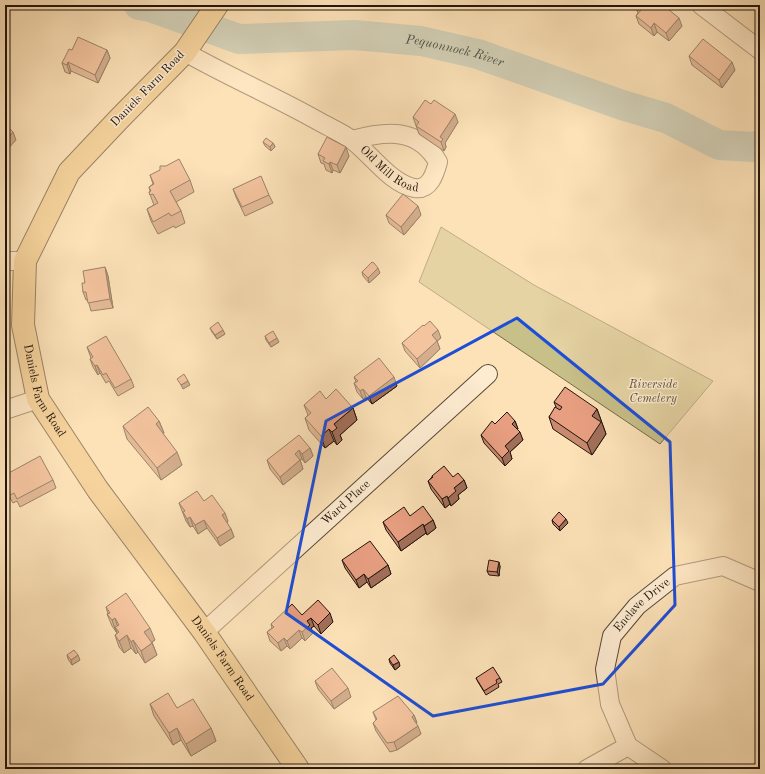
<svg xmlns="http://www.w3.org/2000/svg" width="765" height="774" font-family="'Old Standard TT',serif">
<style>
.green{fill:#c8c089;stroke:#746a4b}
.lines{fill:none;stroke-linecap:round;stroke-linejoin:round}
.river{stroke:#a2bcb8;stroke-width:30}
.minor-casing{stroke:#584838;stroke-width:20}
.major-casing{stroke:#21140d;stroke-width:24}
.minor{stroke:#feecd1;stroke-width:18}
.major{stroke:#eec17c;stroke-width:22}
.wall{fill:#c8896f;stroke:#21140d}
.shaded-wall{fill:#a26f5a;stroke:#21140d}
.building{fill:#e89f81;stroke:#21140d}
.marked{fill:none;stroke:#1d4ed8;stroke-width:3;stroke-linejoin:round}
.labels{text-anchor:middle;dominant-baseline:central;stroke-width:3;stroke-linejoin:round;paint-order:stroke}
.street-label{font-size:12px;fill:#21140d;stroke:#feecd1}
.park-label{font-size:12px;font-style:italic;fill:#5b5038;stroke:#feecd1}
.water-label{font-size:13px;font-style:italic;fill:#4e4f49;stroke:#feecd1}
</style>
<rect width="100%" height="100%" fill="#fde2b8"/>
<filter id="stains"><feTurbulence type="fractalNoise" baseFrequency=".005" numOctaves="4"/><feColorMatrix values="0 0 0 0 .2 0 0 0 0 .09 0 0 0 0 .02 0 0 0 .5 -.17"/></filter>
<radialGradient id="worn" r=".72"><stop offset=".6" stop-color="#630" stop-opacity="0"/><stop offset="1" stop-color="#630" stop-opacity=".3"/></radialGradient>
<path class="green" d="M 441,227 L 534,285 L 713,381 L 660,444 L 419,282 Z"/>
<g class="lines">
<path class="river" id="s1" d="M 139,5 L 150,7 L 239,39 L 354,35 L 421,41 L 478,54 L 622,105 L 666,118 L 719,145 L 753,147 L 760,145"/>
<defs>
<g id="minor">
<path d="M 701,5 L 760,50"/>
<path id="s2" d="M 185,52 C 229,77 276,97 320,122 C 331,128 342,133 352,140 C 371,154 390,183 414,188 C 430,191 435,173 438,162 C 418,127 386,131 352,140"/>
<path d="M 5,261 L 25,261"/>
<path d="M 5,410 L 38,399"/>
<path id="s3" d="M 204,632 L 488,374"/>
<path d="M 587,769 L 628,746"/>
<path id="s4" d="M 662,769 L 628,746 L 610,704 L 605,669 L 612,636 L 637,606 L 675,576 L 723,566 L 760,582"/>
</g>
<g id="major">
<path id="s5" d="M 217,5 L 185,52 L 120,118 L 69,172 L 25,261 L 23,325 L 38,399 L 98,490 L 204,632 L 298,769"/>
</g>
</defs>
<use href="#minor" class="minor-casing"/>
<use href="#major" class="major-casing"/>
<use href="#minor" class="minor"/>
<use href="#major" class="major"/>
</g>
<g class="wall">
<path d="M 635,5 L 682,26 L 669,41 L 657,32 L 654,36 L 639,24 L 636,16 L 638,13 Z"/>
<path d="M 72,50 L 107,50 L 110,58 L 98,83 L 71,71 L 70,74 L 65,72 L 62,63 Z"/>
<path d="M 689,56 L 735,70 L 722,88 L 692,65 Z"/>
<path d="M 413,117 L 458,122 L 445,143 L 446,147 L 444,151 L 419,134 Z"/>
<path d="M 263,142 L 273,143 L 275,147 L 271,151 L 265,146 Z"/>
<path d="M 318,154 L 349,156 L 340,173 L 333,170 L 332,173 L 326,170 L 324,164 L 321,163 Z"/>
<path d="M 150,175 L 190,180 L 194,192 L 176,202 L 181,211 L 185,223 L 175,228 L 174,226 L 158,234 L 151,221 L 147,209 L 154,205 L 149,192 L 150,191 L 149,187 L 153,184 Z"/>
<path d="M 233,189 L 269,195 L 273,203 L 245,216 L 236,197 Z"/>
<path d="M 386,215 L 421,215 L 404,235 L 389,223 Z"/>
<path d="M 105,267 L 108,276 L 113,308 L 91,311 L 88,300 L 86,300 L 83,292 L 85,283 Z"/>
<path d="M 362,272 L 380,273 L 369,283 L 363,276 Z"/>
<path d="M 424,326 L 441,338 L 437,341 L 440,349 L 420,368 L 405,351 L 402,343 Z"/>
<path d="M 210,328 L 225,334 L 217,339 L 212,332 Z"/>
<path d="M 265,336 L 279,342 L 271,347 L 266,340 Z"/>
<path d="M 87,347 L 131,379 L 134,387 L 118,396 L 109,381 L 106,383 L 100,373 L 98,375 L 93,367 L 90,359 L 91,358 Z"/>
<path d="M 354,377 L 397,386 L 372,404 L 366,397 L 363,399 L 357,392 L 354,383 L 356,382 Z"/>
<path d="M 326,399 L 353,408 L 357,420 L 340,435 L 342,440 L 337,445 L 334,441 L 325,448 L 309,430 L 305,418 L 308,415 L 304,405 Z"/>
<path d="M 554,402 L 597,409 L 606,434 L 592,455 L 553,429 L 549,417 L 556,407 Z"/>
<path d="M 159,421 L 164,433 L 163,434 L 182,465 L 161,480 L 127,439 L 123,426 Z"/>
<path d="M 515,421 L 518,429 L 517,430 L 523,440 L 510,452 L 512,459 L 505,466 L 484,443 L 481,435 L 495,424 Z"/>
<path d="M 310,448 L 313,456 L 305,463 L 302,459 L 300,460 L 303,469 L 283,485 L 270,469 L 267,460 Z"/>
<path d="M 432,476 L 464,480 L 467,488 L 458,495 L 459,499 L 451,506 L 450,504 L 445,508 L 431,489 L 428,481 L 432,477 Z"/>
<path d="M 5,477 L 53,480 L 56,488 L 20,507 L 17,501 L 13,503 L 8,494 L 5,486 L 8,484 Z"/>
<path d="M 204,501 L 228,521 L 227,523 L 231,529 L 234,537 L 220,546 L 207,528 L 198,534 L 193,526 L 190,527 L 186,521 L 179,503 Z"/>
<path d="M 410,516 L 433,520 L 436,528 L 427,535 L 426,533 L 401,551 L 386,530 L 383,522 Z"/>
<path d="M 552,520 L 568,523 L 560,531 L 553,524 Z"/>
<path d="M 342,560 L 388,565 L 391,574 L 371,588 L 367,582 L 359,588 L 345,568 Z"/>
<path d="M 500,566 L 499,576 L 489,575 L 487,571 Z"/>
<path d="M 106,607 L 155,640 L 152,642 L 157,655 L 145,663 L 138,652 L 136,654 L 131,648 L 124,653 L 119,647 L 115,635 L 117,633 L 112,626 L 107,614 L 108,614 Z"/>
<path d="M 302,615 L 333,622 L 321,634 L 314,626 L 311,628 L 313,633 L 305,641 L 302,638 L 290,649 L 287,646 L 281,651 L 270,641 L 267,632 L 272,628 L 271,624 Z"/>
<path d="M 67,655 L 80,660 L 72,665 L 68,659 Z"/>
<path d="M 389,659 L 400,666 L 395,670 L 390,663 Z"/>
<path d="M 476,678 L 500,678 L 502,682 L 498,684 L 499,687 L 486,695 L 478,682 Z"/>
<path d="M 315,681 L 351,697 L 334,709 L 318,689 Z"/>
<path d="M 150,704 L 177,708 L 211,728 L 216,741 L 191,756 L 181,740 L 173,745 L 154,716 Z"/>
<path d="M 373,712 L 414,715 L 417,723 L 416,724 L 421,734 L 397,750 L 390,752 L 376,731 L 373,723 L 376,720 Z"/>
</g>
<g class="shaded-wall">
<path d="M 679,18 L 682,26 L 669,41 L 666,33 Z"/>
<path d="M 654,23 L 657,32 L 654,36 L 651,28 Z"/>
<path d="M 107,50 L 110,58 L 98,83 L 95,75 Z"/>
<path d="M 68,62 L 71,71 L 70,74 L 67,65 Z"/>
<path d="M 732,62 L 735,70 L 722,88 L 719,80 Z"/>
<path d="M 455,114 L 458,122 L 445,143 L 446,147 L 444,151 L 441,142 L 440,137 Z"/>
<path d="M 13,132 L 16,140 L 5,152 L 5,141 Z"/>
<path d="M 273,143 L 275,147 L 271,151 L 270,147 Z"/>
<path d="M 346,147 L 349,156 L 340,173 L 337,165 Z"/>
<path d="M 330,162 L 333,170 L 332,173 L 329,164 Z"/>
<path d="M 418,206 L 421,215 L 404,235 L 401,227 Z"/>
<path d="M 105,267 L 108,276 L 113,308 L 110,299 Z"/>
<path d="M 378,268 L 380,273 L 369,283 L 368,278 Z"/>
<path d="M 223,330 L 225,334 L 217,339 L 215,335 Z"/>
<path d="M 438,330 L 441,338 L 437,341 L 440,349 L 420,368 L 417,359 L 432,335 Z"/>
<path d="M 277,338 L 279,342 L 271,347 L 269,343 Z"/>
<path d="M 97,365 L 100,373 L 98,375 L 95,366 Z"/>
<path d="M 394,377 L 397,386 L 372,404 L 369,396 Z"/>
<path d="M 188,381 L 190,385 L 183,389 L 181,385 Z"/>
<path d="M 363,389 L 366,397 L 363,399 L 360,391 Z"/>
<path d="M 353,408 L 357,420 L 340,435 L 342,440 L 337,445 L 332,432 L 334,424 Z"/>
<path d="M 597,409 L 606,434 L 592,455 L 587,443 L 592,416 Z"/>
<path d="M 159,421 L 164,433 L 160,436 L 156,424 Z"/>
<path d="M 515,421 L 518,429 L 515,432 L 512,424 Z"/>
<path d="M 329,429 L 334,441 L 325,448 L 321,436 Z"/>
<path d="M 520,432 L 523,440 L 510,452 L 512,459 L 505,466 L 502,458 L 505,446 Z"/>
<path d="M 310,448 L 313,456 L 305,463 L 302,454 Z"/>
<path d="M 299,450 L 302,459 L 298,462 L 295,454 Z"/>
<path d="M 177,452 L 182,465 L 161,480 L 157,468 Z"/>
<path d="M 300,460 L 303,469 L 283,485 L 280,477 Z"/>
<path d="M 464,480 L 467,488 L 458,495 L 459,499 L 451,506 L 448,498 L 454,488 Z"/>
<path d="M 447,496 L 450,504 L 445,508 L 442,499 Z"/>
<path d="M 225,513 L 228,521 L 225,524 L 222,515 Z"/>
<path d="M 190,517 L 193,526 L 190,527 L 187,519 Z"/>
<path d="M 566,519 L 568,523 L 560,531 L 559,527 Z"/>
<path d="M 204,520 L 207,528 L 198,534 L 195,525 Z"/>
<path d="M 433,520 L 436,528 L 427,535 L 424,526 Z"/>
<path d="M 423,524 L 426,533 L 401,551 L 398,542 Z"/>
<path d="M 231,529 L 234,537 L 220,546 L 217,538 Z"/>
<path d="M 499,562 L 500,566 L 499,576 L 497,572 Z"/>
<path d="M 388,565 L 391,574 L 371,588 L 368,579 Z"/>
<path d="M 364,574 L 367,582 L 359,588 L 356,580 Z"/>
<path d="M 330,613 L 333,622 L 321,634 L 318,625 Z"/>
<path d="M 115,618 L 119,631 L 115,627 L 117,632 L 116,632 L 112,620 Z"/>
<path d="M 311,618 L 314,626 L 311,628 L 313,633 L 305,641 L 302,632 L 307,621 Z"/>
<path d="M 150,628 L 155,640 L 149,644 L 144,632 Z"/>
<path d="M 299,630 L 302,638 L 290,649 L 287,641 Z"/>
<path d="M 127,635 L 131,648 L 124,653 L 119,641 Z"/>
<path d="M 284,638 L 287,646 L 281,651 L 278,643 Z"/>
<path d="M 133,640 L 138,652 L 136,654 L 131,642 Z"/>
<path d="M 152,643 L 157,655 L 145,663 L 141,651 Z"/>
<path d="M 78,655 L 80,660 L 72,665 L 71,660 Z"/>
<path d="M 399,662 L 400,666 L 395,670 L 393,665 Z"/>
<path d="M 348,688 L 351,697 L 334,709 L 331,701 Z"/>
<path d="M 414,715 L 417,723 L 415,725 L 412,717 Z"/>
<path d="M 418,726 L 421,734 L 397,750 L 394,742 Z"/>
<path d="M 177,728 L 181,740 L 173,745 L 169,733 Z"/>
<path d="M 211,728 L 216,741 L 191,756 L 186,744 Z"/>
</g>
<g class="building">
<path d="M 635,5 L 663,5 L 679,18 L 666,33 L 654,23 L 651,28 L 636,16 L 641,10 Z"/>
<path d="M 78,37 L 107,50 L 95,75 L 68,62 L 67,65 L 62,63 L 69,49 L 72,50 Z"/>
<path d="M 703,39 L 732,62 L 719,80 L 689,56 Z"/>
<path d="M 425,100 L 431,104 L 434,100 L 455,114 L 440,137 L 443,139 L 441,142 L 416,126 L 419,122 L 413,117 Z"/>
<path d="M 5,124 L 13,132 L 5,141 Z"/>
<path d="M 327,137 L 346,147 L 337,165 L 330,162 L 329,164 L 323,161 L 325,158 L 318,154 Z"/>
<path d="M 266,138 L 273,143 L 270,147 L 263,142 Z"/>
<path d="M 179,159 L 190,180 L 170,191 L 181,211 L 171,216 L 169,213 L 153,222 L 147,209 L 158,203 L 153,194 L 150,195 L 149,192 L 151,191 L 149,187 L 154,184 L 150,175 L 160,170 L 160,166 L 166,166 Z"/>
<path d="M 261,176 L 269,195 L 242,207 L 233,189 Z"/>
<path d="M 403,194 L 418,206 L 401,227 L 386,215 Z"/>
<path d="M 372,262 L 374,263 L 378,268 L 368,278 L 362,272 Z"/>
<path d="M 105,267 L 110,299 L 88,303 L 86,292 L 83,292 L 82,283 L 85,283 L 83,271 Z"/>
<path d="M 430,321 L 438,330 L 432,335 L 437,341 L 417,359 L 402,343 L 423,325 L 424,326 Z"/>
<path d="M 218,322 L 223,330 L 215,335 L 210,328 Z"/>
<path d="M 273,331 L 277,338 L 269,343 L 265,336 Z"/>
<path d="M 106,336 L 131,379 L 115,388 L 106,373 L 103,375 L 97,365 L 95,366 L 90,359 L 93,357 L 87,347 Z"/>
<path d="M 379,358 L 394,377 L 369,396 L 363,389 L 360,391 L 354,383 L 358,381 L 354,377 Z"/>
<path d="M 184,374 L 188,381 L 181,385 L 177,379 Z"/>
<path d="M 565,387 L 597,409 L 592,416 L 601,422 L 587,443 L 549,417 L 555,407 L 560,410 L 562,407 L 554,402 Z"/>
<path d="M 336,389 L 353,408 L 334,424 L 337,428 L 332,432 L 329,429 L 321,436 L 305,418 L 311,413 L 304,405 L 320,391 L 326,399 Z"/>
<path d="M 148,407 L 159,421 L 156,424 L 177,452 L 157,468 L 123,426 Z"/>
<path d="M 507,412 L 515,421 L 512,424 L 520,432 L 505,446 L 509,451 L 502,458 L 481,435 L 492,421 L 495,424 Z"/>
<path d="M 299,435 L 310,448 L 302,454 L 299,450 L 295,454 L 300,460 L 280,477 L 267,460 Z"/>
<path d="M 40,456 L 53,480 L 17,499 L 14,493 L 10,495 L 5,486 L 9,484 L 5,476 L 5,475 Z"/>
<path d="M 444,466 L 453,477 L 458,473 L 464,480 L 454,488 L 456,491 L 448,498 L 447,496 L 442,499 L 428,481 L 433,477 L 432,476 Z"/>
<path d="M 197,491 L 204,501 L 212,495 L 225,513 L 222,515 L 231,529 L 217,538 L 204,520 L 195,525 L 190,517 L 187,519 L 183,512 L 185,511 L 179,503 Z"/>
<path d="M 423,506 L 433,520 L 424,526 L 423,524 L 398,542 L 383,522 L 404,507 L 410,516 Z"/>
<path d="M 559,512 L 566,519 L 559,527 L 552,520 Z"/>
<path d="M 370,541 L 388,565 L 368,579 L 364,574 L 356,580 L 342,560 Z"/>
<path d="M 489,560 L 499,562 L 497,572 L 487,571 Z"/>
<path d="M 126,593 L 150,628 L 144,632 L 152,643 L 141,651 L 133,640 L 131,642 L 127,635 L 119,641 L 115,635 L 119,632 L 115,627 L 119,625 L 115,618 L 112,620 L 107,614 L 110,613 L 106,607 Z"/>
<path d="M 318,600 L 330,613 L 318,625 L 311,618 L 307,621 L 310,625 L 302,632 L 299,630 L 287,641 L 284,638 L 278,643 L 267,632 L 274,627 L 271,624 L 292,604 L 302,615 Z"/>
<path d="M 74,650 L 78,655 L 71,660 L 67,655 Z"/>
<path d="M 394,655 L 399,662 L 393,665 L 389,659 Z"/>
<path d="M 493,667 L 500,678 L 496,680 L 497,683 L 484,691 L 476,678 Z"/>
<path d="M 332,668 L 348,688 L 331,701 L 315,681 Z"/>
<path d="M 168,693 L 177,708 L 193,699 L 211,728 L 186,744 L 177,728 L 169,733 L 150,704 Z"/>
<path d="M 398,696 L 414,715 L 412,717 L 418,726 L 394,742 L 387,743 L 373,723 L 377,719 L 373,712 Z"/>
</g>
<path d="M0 0H765V774H0ZM 517,318 L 670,442 L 675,605 L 603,684 L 433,716 L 286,613 L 326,421 Z" fill="#fde2b8" fill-opacity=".55" fill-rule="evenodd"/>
<path class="marked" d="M 517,318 L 670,442 L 675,605 L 603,684 L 433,716 L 286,613 L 326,421 Z"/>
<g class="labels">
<g class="street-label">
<text transform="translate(148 89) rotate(-46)">Daniels Farm Road</text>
<text stroke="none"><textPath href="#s2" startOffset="237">Old Mill Road</textPath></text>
<text stroke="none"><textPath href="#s5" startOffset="457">Daniels Farm Road</textPath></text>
<text stroke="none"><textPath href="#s3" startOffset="192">Ward Place</textPath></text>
<text stroke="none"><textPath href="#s4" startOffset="199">Enclave Drive</textPath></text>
<text stroke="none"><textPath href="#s5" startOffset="781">Daniels Farm Road</textPath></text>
</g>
<g class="park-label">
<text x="653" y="385">Riverside<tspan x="653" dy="14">Cemetery</tspan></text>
</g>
<g class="water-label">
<text stroke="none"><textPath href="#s1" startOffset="323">Pequonnock River</textPath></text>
</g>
</g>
<rect width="765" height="774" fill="none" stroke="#fde2b8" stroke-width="20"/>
<rect x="6" y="6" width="753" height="762" fill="none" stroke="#21140d" stroke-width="2"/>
<rect x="10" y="10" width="745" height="754" fill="none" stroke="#21140d"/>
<rect width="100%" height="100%" filter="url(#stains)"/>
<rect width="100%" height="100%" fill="url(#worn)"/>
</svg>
